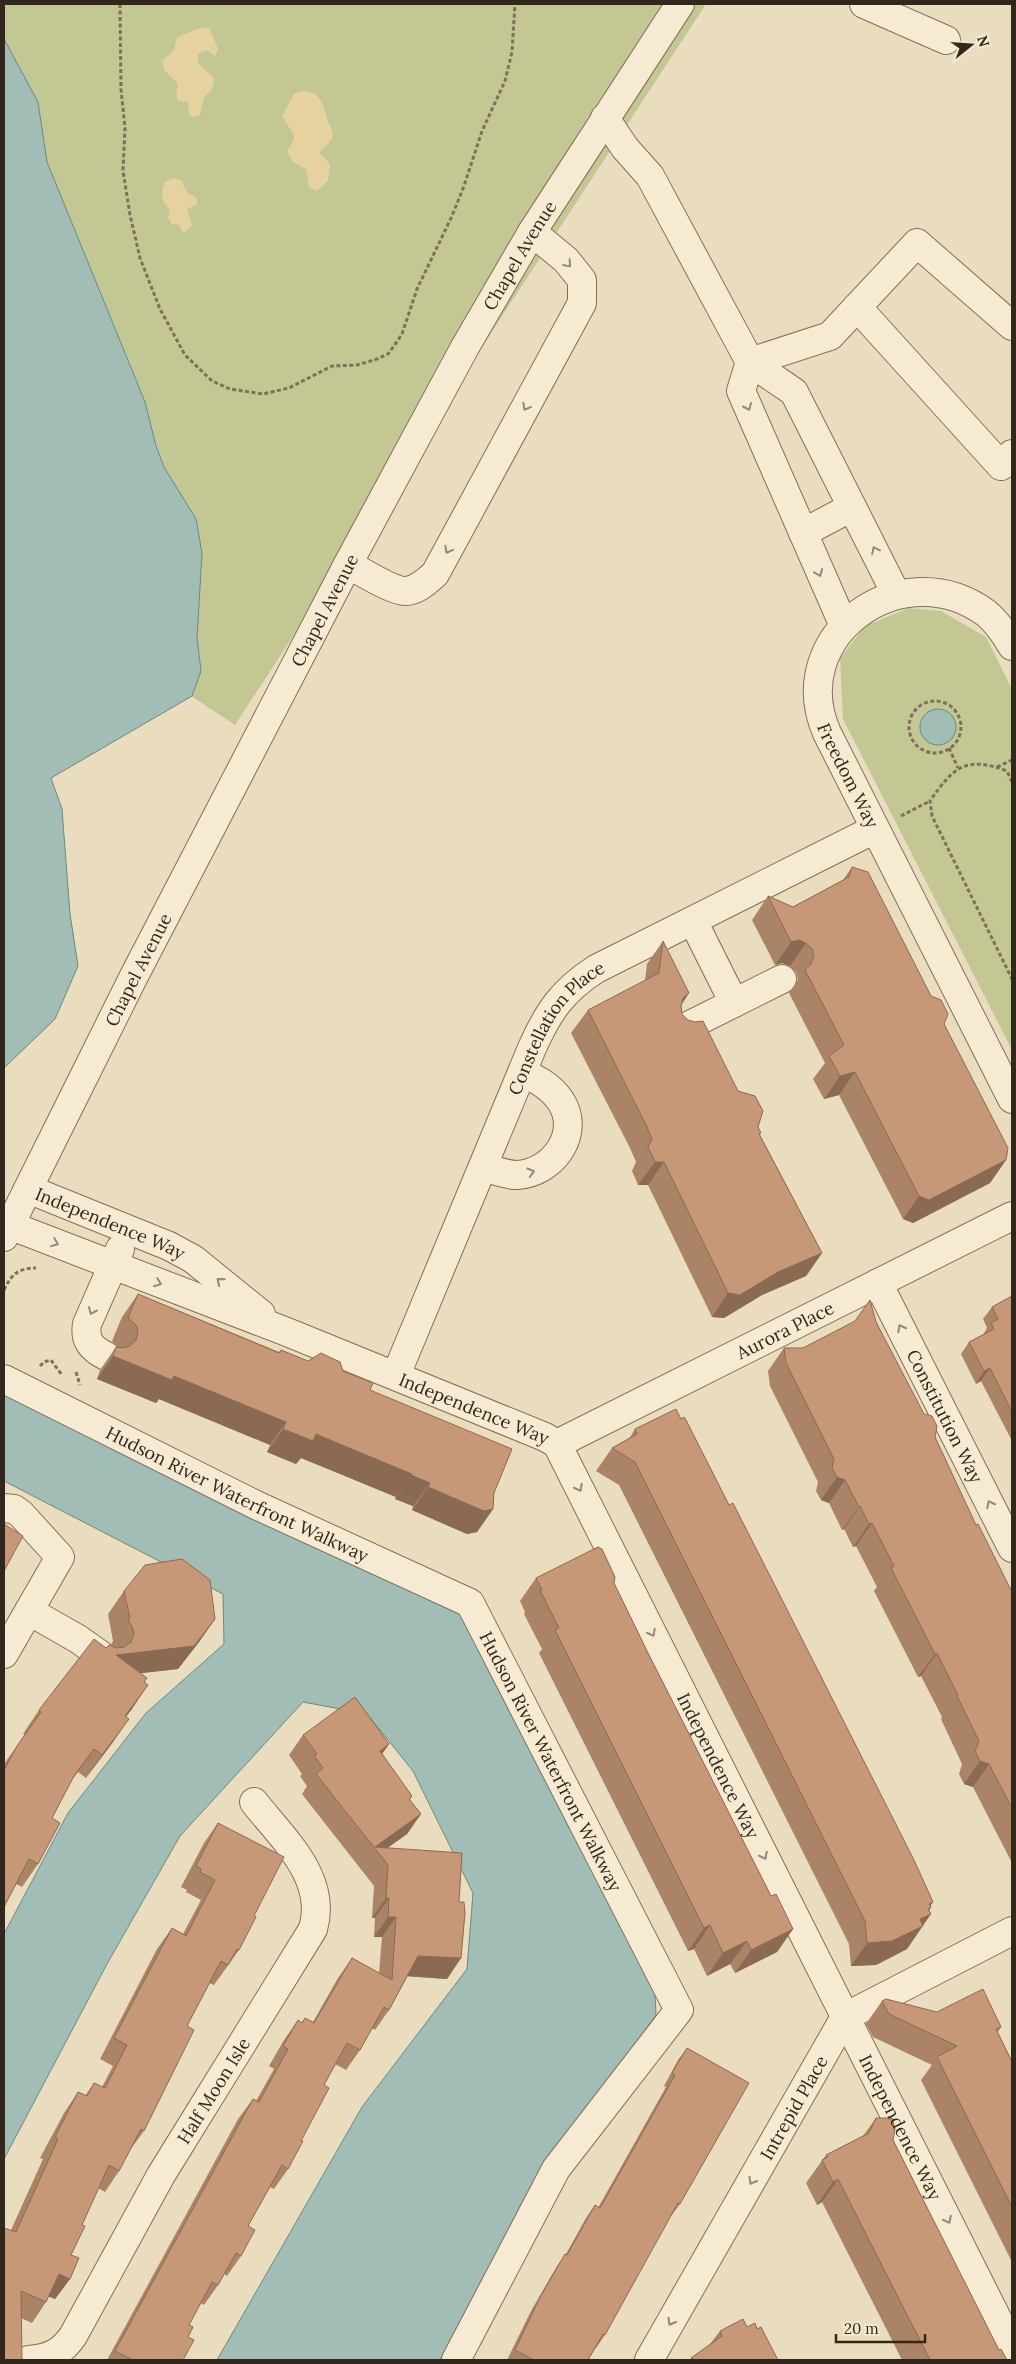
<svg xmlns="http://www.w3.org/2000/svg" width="1016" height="2364" font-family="Lora,serif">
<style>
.green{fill:#c2c794}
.sand{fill:#e5d29e}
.water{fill:#a2bdb5;stroke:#6a8a82}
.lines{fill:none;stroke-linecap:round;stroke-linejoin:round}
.minor-casing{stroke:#826f59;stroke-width:30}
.path{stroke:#826f59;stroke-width:3;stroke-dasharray:4 2.5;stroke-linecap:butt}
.minor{stroke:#f6ebd2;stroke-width:28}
.wall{fill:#ab8366}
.shaded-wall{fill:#8b6a53}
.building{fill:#c79877;stroke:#8b6a53}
.oneway{stroke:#948977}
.labels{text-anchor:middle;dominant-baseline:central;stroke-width:5;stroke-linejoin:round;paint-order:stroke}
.street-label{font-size:18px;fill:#32271c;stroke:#f2e8ce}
</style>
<rect width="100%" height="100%" fill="#eaddbf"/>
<g class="green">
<path d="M 4,4 L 706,4 L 235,725 L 191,696 L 51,778 L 62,809 L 70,914 L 78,966 L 55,1019 L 4,1068 Z"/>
<path d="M 909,608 L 941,611 L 986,637 L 1012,689 L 1012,1050 L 843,719 L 840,658 L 865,626 Z"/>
</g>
<g class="sand">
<path d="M 202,27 L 210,29 L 218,49 L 215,56 L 207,50 L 198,54 L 198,63 L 213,77 L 214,82 L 211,91 L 204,97 L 200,115 L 192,118 L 189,112 L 188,102 L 178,101 L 176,94 L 178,84 L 164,70 L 162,61 L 174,50 L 177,37 Z"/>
<path d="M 301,91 C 321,91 323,104 327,119 C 329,126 335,131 332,138 C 330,145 322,146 320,153 L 330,164 L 328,181 L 317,191 L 309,187 L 306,169 L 293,162 L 287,151 L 294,140 L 294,135 L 282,116 L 294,94 Z"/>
<path d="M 173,178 L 182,181 L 187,193 C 193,196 198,195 197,205 L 187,209 L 192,225 L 185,232 L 182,232 L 179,225 L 171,224 L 168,218 L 170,210 C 161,201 160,194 165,182 Z"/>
</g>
<g class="water">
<path d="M 4,39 L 38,102 L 47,162 L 145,402 L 156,446 L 164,467 L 196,519 L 202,553 L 197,638 L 201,671 L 192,696 L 51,778 L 62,809 L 70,914 L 78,966 L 55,1019 L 4,1068 Z"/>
<circle cx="938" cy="727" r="18"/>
<path d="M 4,1385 L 458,1608 L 655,1994 L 656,2015 L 548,2163 L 440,2360 L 217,2360 L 362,2107 L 467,1969 L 473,1893 L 413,1771 L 367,1714 L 303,1702 L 180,1836 L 107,1964 L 4,2159 L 4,1934 L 68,1813 L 146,1713 L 224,1644 L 223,1594 L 4,1481 Z"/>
</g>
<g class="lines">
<defs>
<g id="minor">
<path d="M 864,4 L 946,40"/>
<path d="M 605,118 L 625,148 L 650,176 L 750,362 L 794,392 L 896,594"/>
<path d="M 857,307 L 1001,466 L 1012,454"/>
<path d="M 750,362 L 830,336 L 917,243 L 1012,326"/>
<path d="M 750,362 L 741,391 L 844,626"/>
<path d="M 803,533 L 852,507"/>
<path d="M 348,564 C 360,571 393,591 405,591 C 417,591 427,581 435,574 L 582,303 L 582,280 L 566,260 L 532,232"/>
<path id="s1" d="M 1012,646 C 1005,634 997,622 986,613 C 902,551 784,636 827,733 L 1012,1099"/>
<path d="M 693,921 L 734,1003"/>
<path d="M 680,1030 L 782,979"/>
<path d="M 484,1167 C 494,1170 506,1175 517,1175 C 554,1173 582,1132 560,1100 C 550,1086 537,1079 522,1073"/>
<path id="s2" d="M 28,1189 L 169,1246 L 193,1259 L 261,1314"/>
<path id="s3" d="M 9,1225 L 287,1332 L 545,1437 L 557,1444 L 1012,2348"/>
<path id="s4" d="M 4,1237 L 134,976 L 348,564 L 465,347 L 532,232 L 680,4"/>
<path id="s5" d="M 878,1283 L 1012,1548"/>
<path d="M 106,1356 C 92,1349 84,1341 87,1324 L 120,1249"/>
<path id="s6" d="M 396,1375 L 532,1048 C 548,1012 562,991 596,969 L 875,829"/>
<path id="s7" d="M 4,1379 L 256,1505 L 470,1603 L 679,2010 L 556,2169 L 456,2360"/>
<path id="s8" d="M 557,1444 L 1012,1216"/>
<path d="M 4,1508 L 14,1509 L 21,1514 L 60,1557 L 4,1654"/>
<path d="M 29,1611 L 78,1639 L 102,1656"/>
<path id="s9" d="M 29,2360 C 50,2358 61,2353 73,2336 L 161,2175 L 313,1929 C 328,1878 283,1839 254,1802"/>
<path id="s10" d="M 649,2360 L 845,2017 L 1012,1931"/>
</g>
</defs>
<use href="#minor" class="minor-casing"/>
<g class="path">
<path d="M 120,4 L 121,89 L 125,128 L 123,171 L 130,215 L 140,258 L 160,309 L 185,355 L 212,381 L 230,389 L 263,394 L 289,388 L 332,366 L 357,365 L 377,359 L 388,354 L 396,343 L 402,334 L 417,289 L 452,216 L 464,186 L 482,131 L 505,81 L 512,52 L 515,4"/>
<circle cx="935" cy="727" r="26"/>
<path d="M 949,748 L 958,768"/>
<path d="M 997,767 L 1012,760"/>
<path d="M 1012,782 L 1007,771 C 965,755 953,768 930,801 L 932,816 L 1012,979"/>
<path d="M 901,816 L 930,801"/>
<path d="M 4,1290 C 11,1275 18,1268 36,1268"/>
<path d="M 40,1366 L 44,1362 L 51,1360 L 62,1375"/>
<path d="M 76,1372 L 80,1385"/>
</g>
<use href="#minor" class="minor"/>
</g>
<g class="wall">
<path d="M 852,867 L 944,1024 L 1006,1160 L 990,1183 L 913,1223 L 903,1219 L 839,1095 L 824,1099 L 813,1079 L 825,1063 L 789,993 L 797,981 L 798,979 L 796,972 L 790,966 L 782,963 L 775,965 L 752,920 L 768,896 L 793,907 L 843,880 Z"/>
<path d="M 663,941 L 689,993 L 681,1006 L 682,1014 L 738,1091 L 758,1127 L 760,1135 L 822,1253 L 806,1276 L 762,1295 L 724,1318 L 712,1317 L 648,1185 L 638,1185 L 632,1171 L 636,1162 L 630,1148 L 571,1033 L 588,1010 L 645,981 L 647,964 Z"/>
<path d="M 138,1294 L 279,1352 L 281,1350 L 308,1361 L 343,1371 L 370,1390 L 494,1493 L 493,1509 L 477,1532 L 467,1534 L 412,1510 L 413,1506 L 395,1499 L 396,1497 L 326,1468 L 301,1458 L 296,1464 L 267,1452 L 270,1445 L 159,1399 L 156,1403 L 97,1379 L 100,1370 L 116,1347 L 119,1348 L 112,1341 L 122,1317 Z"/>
<path d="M 1012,1296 L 1012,1441 L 981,1381 L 976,1384 L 961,1354 L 969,1342 L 983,1335 L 987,1328 L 983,1319 L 992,1307 Z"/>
<path d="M 876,1322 L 935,1437 L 976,1525 L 1012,1592 L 1012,1863 L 973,1787 L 964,1784 L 959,1774 L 962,1764 L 941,1719 L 942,1717 L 921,1676 L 918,1677 L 874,1591 L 877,1587 L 856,1546 L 853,1547 L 844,1529 L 842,1530 L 829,1503 L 821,1500 L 816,1491 L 818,1482 L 770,1386 L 768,1371 L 784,1348 L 803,1348 Z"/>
<path d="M 635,1429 L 729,1505 L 933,1902 L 930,1906 L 931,1907 L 929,1911 L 923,1925 L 907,1949 L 876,1965 L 851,1966 L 849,1944 L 619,1485 L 596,1471 L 612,1448 L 629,1439 Z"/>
<path d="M 536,1578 L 614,1583 L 648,1653 L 771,1896 L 793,1929 L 777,1952 L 735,1973 L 730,1964 L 707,1976 L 694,1949 L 688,1951 L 539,1653 L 542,1649 L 524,1614 L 525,1612 L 520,1601 Z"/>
<path d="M 124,1591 L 215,1619 L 199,1642 L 178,1669 L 140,1673 L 144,1682 L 132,1709 L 126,1716 L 113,1742 L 86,1778 L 78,1772 L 71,1781 L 52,1818 L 38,1864 L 22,1887 L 16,1884 L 4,1907 L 4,1764 L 25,1735 L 23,1734 L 39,1710 L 106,1648 L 115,1648 L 111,1644 L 113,1641 L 108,1614 Z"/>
<path d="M 303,1735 L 389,1744 L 382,1754 L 412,1796 L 410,1800 L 421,1814 L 407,1834 L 387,1848 L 459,1902 L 461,1958 L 447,1979 L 407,1976 L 389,2010 L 375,2030 L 372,2028 L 360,2050 L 346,2070 L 335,2064 L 324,2085 L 288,2169 L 274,2189 L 270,2187 L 248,2226 L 241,2256 L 227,2276 L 224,2274 L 218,2285 L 204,2305 L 201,2303 L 189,2325 L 188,2337 L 183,2360 L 107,2360 L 238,2119 L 253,2099 L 256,2101 L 274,2069 L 269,2066 L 284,2040 L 298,2020 L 302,2023 L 305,2018 L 313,2022 L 338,1978 L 352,1958 L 379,1973 L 382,1937 L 374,1937 L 375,1918 L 372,1918 L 374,1886 L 302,1794 L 307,1786 L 300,1776 L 302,1774 L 289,1755 Z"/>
<path d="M 218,1823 L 254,1916 L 239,1950 L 214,1985 L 209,1983 L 187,2026 L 144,2131 L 130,2150 L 119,2171 L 105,2192 L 98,2188 L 82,2225 L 71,2255 L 70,2279 L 55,2299 L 49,2296 L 46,2302 L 32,2323 L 21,2318 L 11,2230 L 43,2159 L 40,2158 L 64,2113 L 78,2092 L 85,2096 L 94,2083 L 102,2087 L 113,2066 L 100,2059 L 157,1949 L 172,1928 L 183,1934 L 201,1900 L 186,1892 L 187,1890 L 181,1887 L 204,1843 Z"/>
<path d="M 882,2001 L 937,2012 L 1001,2027 L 998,2032 L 1012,2062 L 1012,2262 L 921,2080 L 932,2065 L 873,2037 L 866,2024 Z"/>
<path d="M 687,2048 L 680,2204 L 671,2216 L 670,2216 L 605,2335 L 596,2348 L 596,2347 L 588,2360 L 507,2360 L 531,2311 L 557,2266 L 566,2254 L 586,2218 L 595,2205 L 598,2208 L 666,2087 L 664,2086 L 678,2060 Z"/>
<path d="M 876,2118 L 893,2140 L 999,2350 L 1007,2360 L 902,2360 L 822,2202 L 817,2205 L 806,2183 L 826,2155 L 863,2136 Z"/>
<path d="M 747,2327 L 757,2329 L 778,2360 L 690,2360 L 691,2358 L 710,2344 L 720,2331 Z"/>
</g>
<g class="shaded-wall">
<path d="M 799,940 L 806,943 L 790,966 L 782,963 L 775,965 L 791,942 Z"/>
<path d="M 689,993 L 673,1016 L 683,998 Z"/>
<path d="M 855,1072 L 839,1095 L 824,1099 L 840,1076 Z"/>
<path d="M 1006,1160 L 990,1183 L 913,1223 L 903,1219 L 919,1196 Z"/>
<path d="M 655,1162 L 664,1162 L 648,1185 L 638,1185 Z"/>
<path d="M 822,1253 L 806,1276 L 762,1295 L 724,1318 L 712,1317 L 728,1293 Z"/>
<path d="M 113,1356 L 174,1376 L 286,1422 L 270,1445 L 159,1399 L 156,1403 L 97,1379 Z"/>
<path d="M 990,1368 L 981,1381 L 976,1384 L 984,1371 Z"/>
<path d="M 283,1429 L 316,1434 L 412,1474 L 396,1497 L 301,1458 L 296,1464 L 267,1452 Z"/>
<path d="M 411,1475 L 430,1483 L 413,1506 L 395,1499 Z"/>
<path d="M 837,1477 L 845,1480 L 829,1503 L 821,1500 Z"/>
<path d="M 428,1487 L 493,1509 L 477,1532 L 467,1534 L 412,1510 Z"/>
<path d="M 860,1506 L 844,1529 L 842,1530 L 859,1507 Z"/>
<path d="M 872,1523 L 856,1546 L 853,1547 L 869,1524 Z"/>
<path d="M 215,1619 L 199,1642 L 178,1669 L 100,1678 L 116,1655 Z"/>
<path d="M 937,1653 L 921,1676 L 918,1677 L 935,1654 Z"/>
<path d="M 148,1685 L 132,1709 L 109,1739 L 125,1716 Z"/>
<path d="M 129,1719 L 113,1742 L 86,1778 L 102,1755 Z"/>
<path d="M 389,1744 L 375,1764 L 380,1751 Z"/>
<path d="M 980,1761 L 989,1764 L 973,1787 L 964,1784 Z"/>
<path d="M 421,1814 L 407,1834 L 379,1854 L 375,1847 Z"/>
<path d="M 386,1898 L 389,1898 L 375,1918 L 372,1918 Z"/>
<path d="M 933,1902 L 928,1909 L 931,1907 L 924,1917 L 931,1914 L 907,1949 L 876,1965 L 851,1966 L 867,1943 Z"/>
<path d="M 388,1917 L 396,1917 L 382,1937 L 374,1937 Z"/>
<path d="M 710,1925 L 694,1949 L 688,1951 L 704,1928 Z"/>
<path d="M 793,1929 L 777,1952 L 735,1973 L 751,1950 Z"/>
<path d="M 747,1941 L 730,1964 L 707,1976 L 723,1953 Z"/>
<path d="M 418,1956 L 461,1958 L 447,1979 L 404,1976 Z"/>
<path d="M 838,2179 L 822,2202 L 817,2205 L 833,2182 Z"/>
<path d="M 59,2274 L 70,2279 L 55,2299 L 45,2295 Z"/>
</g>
<g class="building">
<path d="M 852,867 L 868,872 L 931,996 L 941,1000 L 948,1014 L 944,1024 L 1008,1148 L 1006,1160 L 929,1200 L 919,1196 L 855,1072 L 840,1076 L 829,1056 L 844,1045 L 805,970 L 811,964 L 814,956 L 812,949 L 806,943 L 799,940 L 791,942 L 768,896 L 793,907 L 849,877 Z"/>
<path d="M 663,941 L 689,993 L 683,998 L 681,1006 L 682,1014 L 688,1020 L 695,1022 L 703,1021 L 738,1091 L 755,1096 L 763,1111 L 758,1127 L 761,1133 L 759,1134 L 822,1253 L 778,1272 L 740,1295 L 728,1293 L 664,1162 L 655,1162 L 648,1147 L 652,1139 L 646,1125 L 588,1010 L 659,973 Z"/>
<path d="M 138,1294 L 279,1353 L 281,1350 L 308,1361 L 321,1353 L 340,1362 L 343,1371 L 373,1383 L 370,1390 L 512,1449 L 494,1493 L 493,1509 L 484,1511 L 428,1487 L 430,1483 L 411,1475 L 412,1474 L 342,1445 L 316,1434 L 313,1441 L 283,1429 L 286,1422 L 174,1376 L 172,1380 L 113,1356 L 116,1347 L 123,1348 L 130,1346 L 136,1340 L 138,1332 L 136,1325 L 128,1318 Z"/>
<path d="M 1012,1296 L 1012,1412 L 990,1368 L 984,1371 L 969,1342 L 994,1329 L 991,1323 L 998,1319 L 992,1307 Z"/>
<path d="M 870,1300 L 876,1322 L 924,1414 L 932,1416 L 937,1426 L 935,1437 L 976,1525 L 978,1524 L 1012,1592 L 1012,1808 L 989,1764 L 980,1761 L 975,1751 L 979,1741 L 957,1696 L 958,1695 L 937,1653 L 935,1654 L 891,1568 L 894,1566 L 872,1523 L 869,1524 L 860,1506 L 859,1507 L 845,1480 L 837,1477 L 832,1468 L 834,1459 L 786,1363 L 784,1348 L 803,1348 L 855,1321 Z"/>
<path d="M 676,1409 L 681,1419 L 684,1417 L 686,1420 L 729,1505 L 733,1503 L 914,1860 L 933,1902 L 929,1904 L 931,1907 L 928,1909 L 931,1914 L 920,1919 L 923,1926 L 892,1941 L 867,1943 L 865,1921 L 635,1462 L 612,1448 L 637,1434 L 635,1429 Z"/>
<path d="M 4,1524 L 23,1536 L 4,1571 Z"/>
<path d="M 598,1547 L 602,1549 L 615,1577 L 614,1583 L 648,1653 L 760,1874 L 771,1896 L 776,1894 L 793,1929 L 751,1950 L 747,1941 L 723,1953 L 710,1925 L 704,1928 L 555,1630 L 559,1628 L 540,1590 L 542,1590 L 536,1578 Z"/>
<path d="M 182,1559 L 210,1580 L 215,1619 L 194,1646 L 116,1655 L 147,1678 L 144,1682 L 148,1685 L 125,1716 L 129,1719 L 102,1755 L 94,1749 L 74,1776 L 52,1818 L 60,1823 L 38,1864 L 29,1859 L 4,1907 L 4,1770 L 17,1746 L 41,1712 L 39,1710 L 94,1639 L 106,1648 L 109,1645 L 116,1648 L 124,1647 L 131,1642 L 134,1634 L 132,1626 L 128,1621 L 130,1618 L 124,1591 L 145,1565 Z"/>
<path d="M 355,1697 L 389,1744 L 380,1751 L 412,1796 L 409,1799 L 421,1814 L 375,1847 L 462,1853 L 459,1902 L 464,1902 L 465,1913 L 461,1958 L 418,1956 L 389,2010 L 384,2007 L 360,2050 L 347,2043 L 324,2085 L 329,2088 L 301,2141 L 303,2141 L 288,2169 L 282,2165 L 248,2226 L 255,2230 L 241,2256 L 236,2253 L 218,2285 L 212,2282 L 189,2325 L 193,2327 L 188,2337 L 194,2340 L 183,2360 L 133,2360 L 115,2351 L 253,2099 L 259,2102 L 288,2049 L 283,2046 L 298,2020 L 302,2023 L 305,2018 L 314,2023 L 352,1958 L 392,1980 L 396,1917 L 388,1917 L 389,1898 L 386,1898 L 388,1865 L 316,1774 L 323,1768 L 314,1756 L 317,1754 L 303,1735 Z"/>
<path d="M 218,1823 L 284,1857 L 254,1916 L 256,1917 L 239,1950 L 237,1949 L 228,1965 L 221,1961 L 187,2026 L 194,2030 L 144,2131 L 141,2129 L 119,2171 L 109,2165 L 82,2225 L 85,2226 L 71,2255 L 79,2258 L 70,2279 L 59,2274 L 46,2302 L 21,2291 L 22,2360 L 4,2360 L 4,2228 L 16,2232 L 58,2139 L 55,2137 L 78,2092 L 87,2096 L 94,2083 L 105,2088 L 127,2045 L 114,2038 L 172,1928 L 186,1936 L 215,1880 L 200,1872 L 201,1869 L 196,1866 Z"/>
<path d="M 983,1989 L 1001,2027 L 996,2029 L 1012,2062 L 1012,2207 L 937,2057 L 957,2046 L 889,2014 L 882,2001 L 886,1999 L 937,2012 Z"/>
<path d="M 687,2048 L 749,2083 L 680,2204 L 678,2203 L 605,2335 L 603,2334 L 588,2360 L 534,2360 L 515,2350 L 539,2299 L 565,2254 L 567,2255 L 595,2205 L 600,2208 L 675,2075 L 672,2073 Z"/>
<path d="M 876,2118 L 892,2118 L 895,2129 L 893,2140 L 999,2350 L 1001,2349 L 1007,2360 L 930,2360 L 838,2179 L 833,2182 L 822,2160 L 828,2157 L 826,2155 L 869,2133 Z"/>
<path d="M 743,2319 L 747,2327 L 755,2323 L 757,2329 L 761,2327 L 778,2360 L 695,2360 L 691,2358 L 722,2336 L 720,2331 Z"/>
</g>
<defs><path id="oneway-chevron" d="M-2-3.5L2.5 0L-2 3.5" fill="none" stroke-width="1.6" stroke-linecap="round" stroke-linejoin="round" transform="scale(1.25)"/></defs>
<g class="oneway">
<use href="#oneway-chevron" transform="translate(568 264) rotate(49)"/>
<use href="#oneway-chevron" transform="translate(526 407) rotate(118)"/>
<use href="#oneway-chevron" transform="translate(748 407) rotate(66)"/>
<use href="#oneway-chevron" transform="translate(448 550) rotate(118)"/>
<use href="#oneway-chevron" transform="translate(875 550) rotate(-116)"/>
<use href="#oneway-chevron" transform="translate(819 573) rotate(67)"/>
<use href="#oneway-chevron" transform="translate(531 1172) rotate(-17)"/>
<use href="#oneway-chevron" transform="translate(55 1243) rotate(22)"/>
<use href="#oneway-chevron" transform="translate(220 1281) rotate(-140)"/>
<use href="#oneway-chevron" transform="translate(158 1283) rotate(21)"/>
<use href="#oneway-chevron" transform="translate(92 1311) rotate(114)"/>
<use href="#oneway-chevron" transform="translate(901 1328) rotate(-117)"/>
<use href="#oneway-chevron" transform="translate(579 1488) rotate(63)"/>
<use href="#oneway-chevron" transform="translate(990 1504) rotate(-117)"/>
<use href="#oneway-chevron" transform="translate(652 1633) rotate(63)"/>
<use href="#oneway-chevron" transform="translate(764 1856) rotate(63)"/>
<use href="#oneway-chevron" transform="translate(752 2181) rotate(120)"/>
<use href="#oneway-chevron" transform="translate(948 2220) rotate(63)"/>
<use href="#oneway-chevron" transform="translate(671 2322) rotate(120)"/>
</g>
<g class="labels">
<g class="street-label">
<text stroke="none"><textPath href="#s4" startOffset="1109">Chapel Avenue</textPath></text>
<text stroke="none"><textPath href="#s4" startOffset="704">Chapel Avenue</textPath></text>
<text stroke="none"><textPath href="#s1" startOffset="360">Freedom Way</textPath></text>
<text stroke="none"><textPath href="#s4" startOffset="299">Chapel Avenue</textPath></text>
<text stroke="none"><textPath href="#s6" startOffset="385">Constellation Place</textPath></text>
<text stroke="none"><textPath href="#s2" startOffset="89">Independence Way</textPath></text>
<text stroke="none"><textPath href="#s8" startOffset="255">Aurora Place</textPath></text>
<text stroke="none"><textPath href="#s3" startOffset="500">Independence Way</textPath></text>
<text stroke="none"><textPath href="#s5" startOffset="149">Constitution Way</textPath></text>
<text stroke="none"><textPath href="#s7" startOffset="260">Hudson River Waterfront Walkway</textPath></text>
<text stroke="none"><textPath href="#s7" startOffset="695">Hudson River Waterfront Walkway</textPath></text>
<text stroke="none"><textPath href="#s3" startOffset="950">Independence Way</textPath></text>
<text stroke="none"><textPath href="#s9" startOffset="335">Half Moon Isle</textPath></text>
<text stroke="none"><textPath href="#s10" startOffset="291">Intrepid Place</textPath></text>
<text stroke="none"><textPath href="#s3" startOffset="1355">Independence Way</textPath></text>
</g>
</g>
<rect width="1016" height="2364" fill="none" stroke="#32271c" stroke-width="10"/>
<g transform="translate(971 45) rotate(73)" stroke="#f2e8ce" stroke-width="4" paint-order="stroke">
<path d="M0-4L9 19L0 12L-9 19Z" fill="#32271c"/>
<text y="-8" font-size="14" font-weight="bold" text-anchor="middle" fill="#32271c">N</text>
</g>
<path d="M836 2334v8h89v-8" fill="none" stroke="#32271c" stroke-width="2.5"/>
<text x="844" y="2334" font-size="15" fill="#32271c" stroke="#f2e8ce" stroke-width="4" paint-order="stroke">20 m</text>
</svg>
